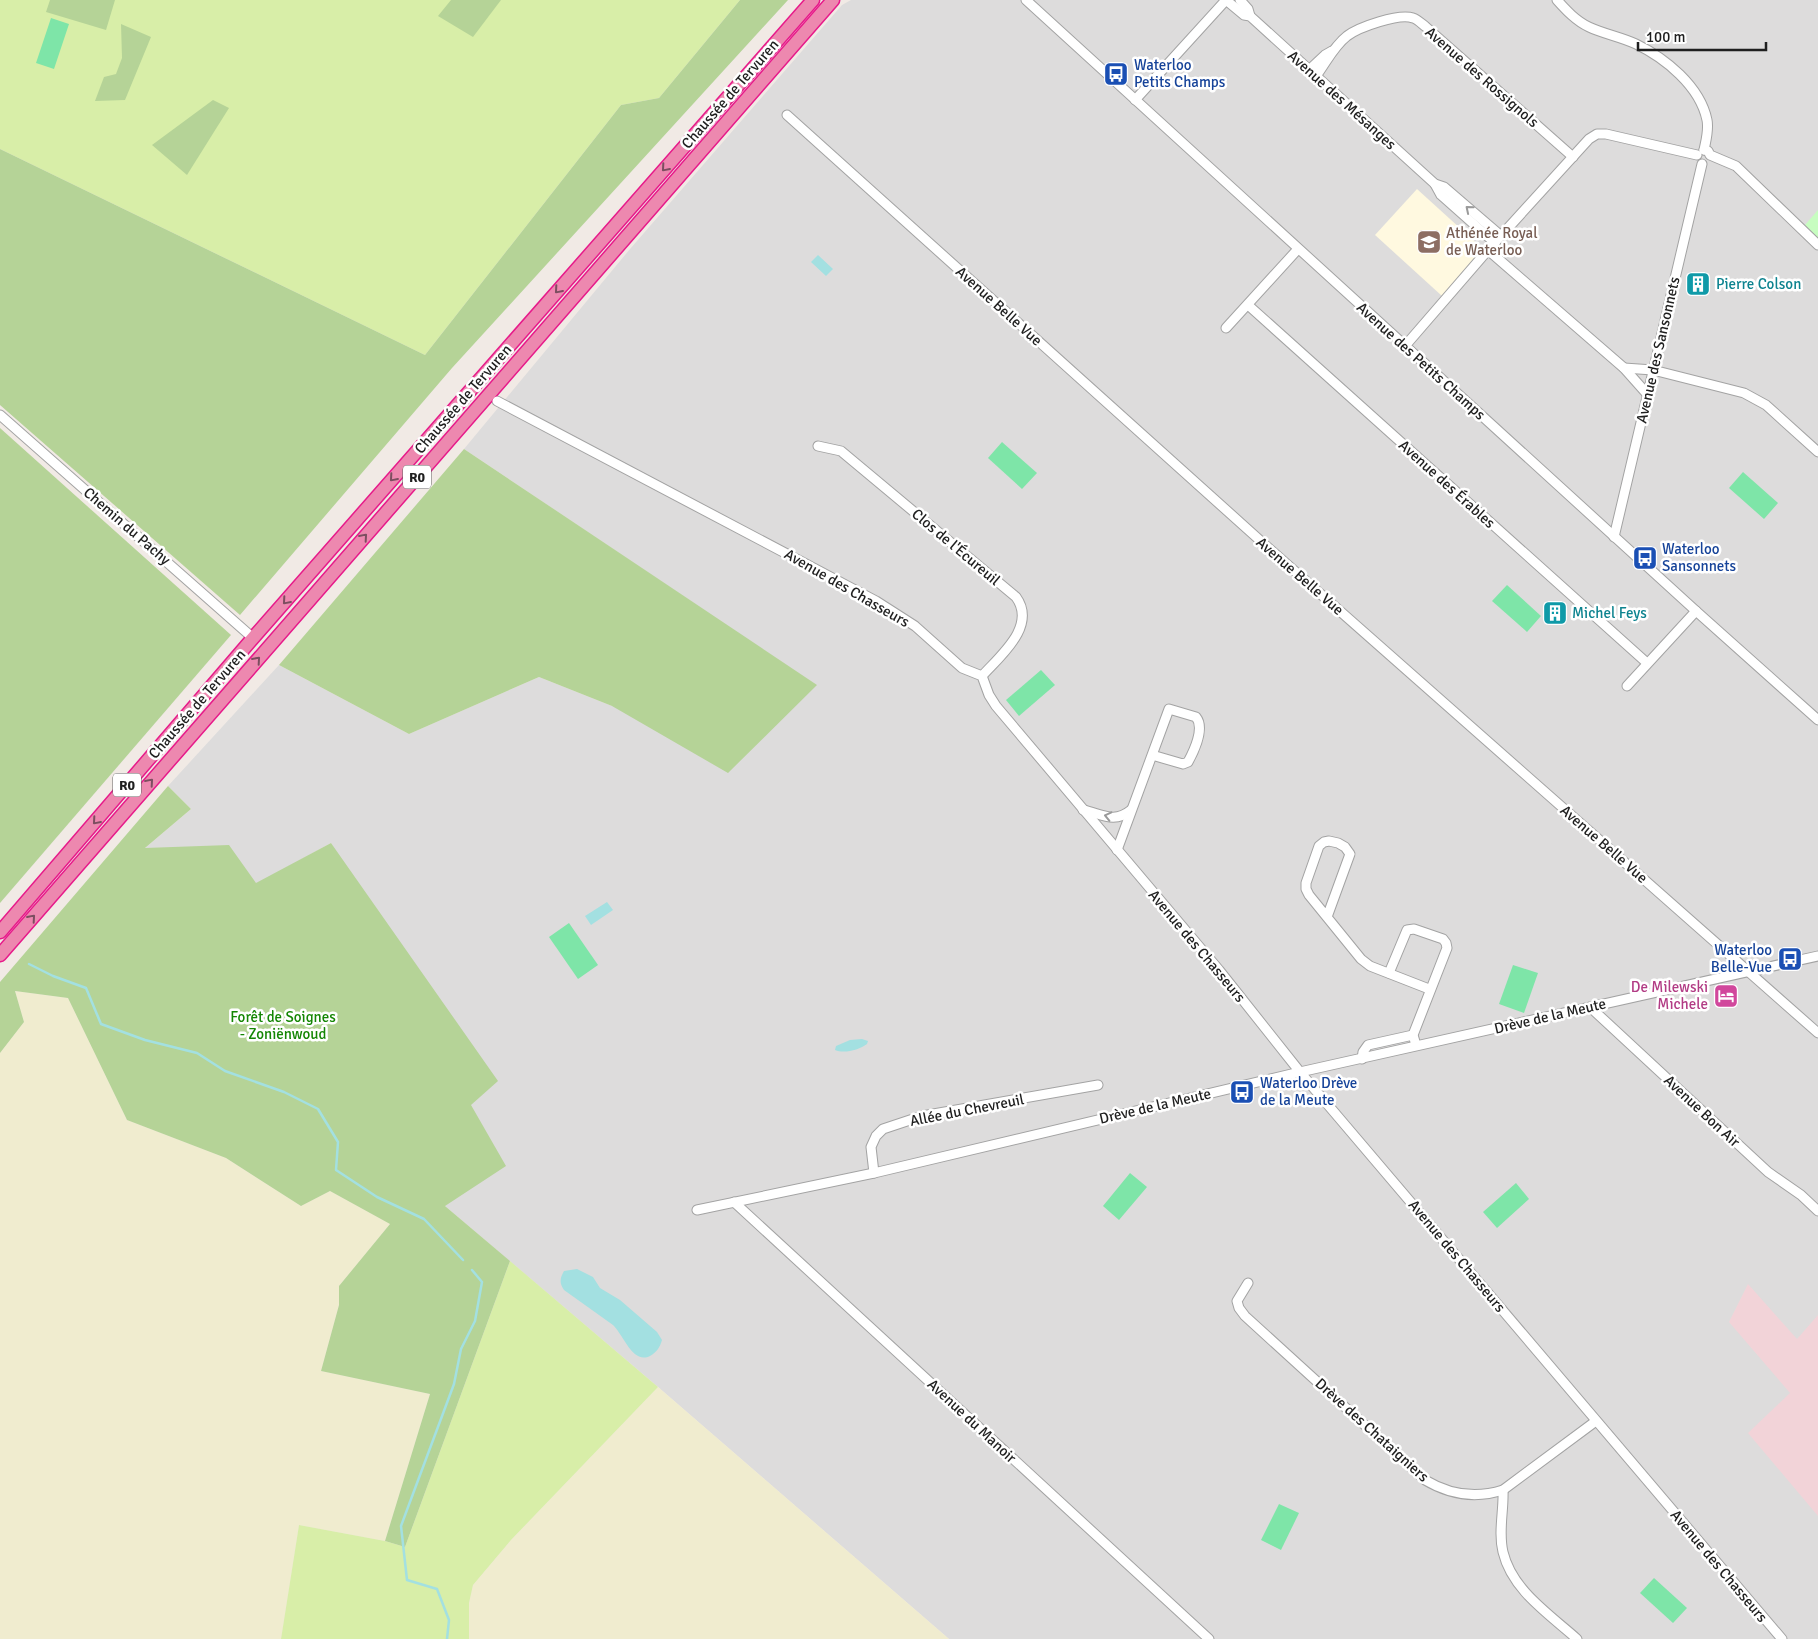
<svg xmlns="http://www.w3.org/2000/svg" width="1818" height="1639" font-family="Signika,sans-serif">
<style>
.residential{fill:#dddcdc}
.commercial{fill:#f2d3d8}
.education{fill:#fff9e0}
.farmland{fill:#f0eccf}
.grass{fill:#d8eea8}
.forest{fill:#b5d397}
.park{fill:#c7fdc0}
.pitch{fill:#7ee5a8}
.water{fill:#a3e0e1}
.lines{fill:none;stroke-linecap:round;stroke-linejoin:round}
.stream{stroke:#a3e0e1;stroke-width:2.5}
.minor-casing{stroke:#a3a3a3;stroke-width:11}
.highway-casing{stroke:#e71a8a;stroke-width:15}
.minor{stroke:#fff;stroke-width:9}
.highway{stroke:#ed88af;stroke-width:12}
.oneway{stroke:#7c4e60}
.oneway2{stroke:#9a9a9a}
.labels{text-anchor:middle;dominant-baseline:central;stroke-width:5;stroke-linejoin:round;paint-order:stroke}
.shield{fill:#fff;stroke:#626262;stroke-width:1}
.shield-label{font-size:14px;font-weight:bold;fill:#1f1f1f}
.transit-label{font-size:15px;fill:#164399;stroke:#fff;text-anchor:start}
.street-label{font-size:15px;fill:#1f1f1f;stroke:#fff}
.education-label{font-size:15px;fill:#785e54;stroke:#fff;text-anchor:start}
.culture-label{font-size:15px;fill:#0d838f;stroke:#fff;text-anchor:start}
.hotel-label{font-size:15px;fill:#b23c85;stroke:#fff;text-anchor:end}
.park-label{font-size:15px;fill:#148604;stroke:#fff}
</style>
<rect width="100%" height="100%" fill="#f1eae5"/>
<path class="residential" d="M 851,0 L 1818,0 L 1818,1639 L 949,1639 L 658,1387 L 445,1206 L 471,1105 L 331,843 L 256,884 L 144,849 L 191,809 L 168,786 L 279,665 L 409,734 L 539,677 L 612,706 L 816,685 L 464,449 L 630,249 L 842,5 Z"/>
<path class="commercial" d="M 1748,1284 L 1797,1339 L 1818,1315 L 1818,1516 L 1748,1433 L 1790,1393 L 1729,1322 Z"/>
<path class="education" d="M 1417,189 L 1483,249 L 1442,296 L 1375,235 Z"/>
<g class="farmland">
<path d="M 15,991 L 68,998 L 127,1120 L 226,1158 L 301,1206 L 330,1191 L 390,1224 L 339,1286 L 339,1305 L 321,1371 L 430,1394 L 385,1541 L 299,1525 L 281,1639 L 0,1639 L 0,1053 L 24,1022 Z"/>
<path d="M 658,1387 L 949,1639 L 469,1639 L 469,1603 L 473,1585 L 511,1540 Z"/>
</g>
<g class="grass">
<path d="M 0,0 L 740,0 L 659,98 L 621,105 L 425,355 L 0,149 Z"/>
<path d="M 510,1261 L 658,1387 L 511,1540 L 473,1585 L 469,1603 L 469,1639 L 281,1639 L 299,1525 L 385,1541 L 405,1547 Z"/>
</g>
<g class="forest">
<path d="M 50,0 L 115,0 L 106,30 L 46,12 Z"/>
<path d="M 451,0 L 501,0 L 473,37 L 438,16 Z"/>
<path d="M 740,0 L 788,0 L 452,368 L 240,615 L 0,405 L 0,149 L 425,355 L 621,105 L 659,98 Z"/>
<path d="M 121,24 L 151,37 L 125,100 L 95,101 L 104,77 L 116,74 L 122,58 Z"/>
<path d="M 213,100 L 229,108 L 187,175 L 152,145 Z"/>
<path d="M 0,428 L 231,635 L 0,903 Z"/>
<path d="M 464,449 L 817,685 L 728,773 L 612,706 L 539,677 L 409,734 L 279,665 Z"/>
<path d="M 168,786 L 191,809 L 145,848 L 229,845 L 256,883 L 331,843 L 498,1081 L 471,1105 L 506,1166 L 445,1206 L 510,1261 L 405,1547 L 385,1541 L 430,1394 L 321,1371 L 339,1305 L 339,1286 L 390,1224 L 330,1191 L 301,1206 L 226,1158 L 127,1120 L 68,998 L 15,991 L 24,1022 L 0,1053 L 0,982 Z"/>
</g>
<path class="park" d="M 1818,210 L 1818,238 L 1805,225 Z"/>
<g class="pitch">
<path d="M 51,18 L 69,24 L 54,69 L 36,63 Z"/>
<path d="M 1002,442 L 1037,473 L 1022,489 L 988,458 Z"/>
<path d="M 1743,472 L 1778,503 L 1764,519 L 1729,488 Z"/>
<path d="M 1507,585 L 1541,616 L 1527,632 L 1492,601 Z"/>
<path d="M 1041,670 L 1055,685 L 1019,716 L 1006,700 Z"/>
<path d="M 569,923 L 598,965 L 578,979 L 549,937 Z"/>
<path d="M 1513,965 L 1538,973 L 1524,1013 L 1499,1004 Z"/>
<path d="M 1130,1173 L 1147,1187 L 1119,1220 L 1103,1206 Z"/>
<path d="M 1516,1183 L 1529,1199 L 1497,1228 L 1483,1212 Z"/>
<path d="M 1279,1504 L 1299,1513 L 1281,1550 L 1261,1540 Z"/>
<path d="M 1654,1578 L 1687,1608 L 1673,1623 L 1640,1593 Z"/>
</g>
<g class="water">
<path d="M 818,255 L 833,269 L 826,276 L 811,262 Z"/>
<path d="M 607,902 L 613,910 L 591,925 L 585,916 Z"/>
<path d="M 862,1039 L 868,1041 L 867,1044 C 859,1050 844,1054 835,1050 L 836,1046 L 850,1040 Z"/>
<path d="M 577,1269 L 593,1277 L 600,1288 L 620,1300 L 657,1332 L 662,1340 C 660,1347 657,1352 650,1356 C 633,1365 623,1334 613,1325 L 564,1290 C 559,1283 560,1278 564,1271 Z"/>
</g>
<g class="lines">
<g class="stream">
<path d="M 29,964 L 53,976 L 86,988 L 101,1024 L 145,1040 L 197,1053 L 225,1071 L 284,1092 L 318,1109 L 338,1142 L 336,1170 L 377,1197 L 424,1219 L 463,1260"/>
<path d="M 447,1639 L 449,1620 L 437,1589 L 407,1580 L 401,1526 L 454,1384 L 461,1349 L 475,1321 L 482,1282 L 472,1270"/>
</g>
<defs>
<g id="minor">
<path d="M 1026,0 L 1696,611 L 1818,720"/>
<path d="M 1226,0 L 1244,15 L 1250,16 L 1435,184 L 1444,187 L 1501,236"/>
<path d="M 1240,0 L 1248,9 L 1250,16"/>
<path d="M 1557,0 C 1566,10 1576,21 1589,27 C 1604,34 1621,37 1636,44 C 1665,58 1700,86 1707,120 C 1709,130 1706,140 1704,150"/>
<path d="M 1309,70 L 1325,55 L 1332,51"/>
<path d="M 1316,76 C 1326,63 1333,47 1347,36 C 1359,27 1399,13 1413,18 C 1417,19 1422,24 1426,27 L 1573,157"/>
<path d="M 1135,100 L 1226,0"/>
<path d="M 787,115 L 1264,544 L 1818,1033"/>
<path d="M 1704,150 L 1708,151 L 1710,155 L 1736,166 L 1818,245"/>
<path d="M 1435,184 L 1441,195 L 1495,243"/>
<path d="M 1488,250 L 1624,368 L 1648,395"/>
<path d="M 1248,305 L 1647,663"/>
<path d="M 1226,328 L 1298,249"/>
<path d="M 1405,346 L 1488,250 L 1589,139 L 1597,134 L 1606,134 L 1697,155"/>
<path d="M 1624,368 L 1653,370 L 1744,393 L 1766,405 L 1818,452"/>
<path d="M 497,401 L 876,601 L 915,626 L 962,668 L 982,676 L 989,695 L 996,706 L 1219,970 L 1300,1072 L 1782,1639"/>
<path d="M 0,415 L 253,638"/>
<path d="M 818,446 L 841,451 L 1016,597 C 1037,626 1001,655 982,676"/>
<path d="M 1614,537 L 1702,164"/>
<path d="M 1627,686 L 1696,611"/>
<path d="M 1083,810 C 1102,814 1114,824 1131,810"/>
<path d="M 1117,850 L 1169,709 L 1196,717 C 1205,728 1194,751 1188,762 L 1183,764 L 1152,755"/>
<path d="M 1327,917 L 1350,854 L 1345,847 L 1338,843 L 1329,841 L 1324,842 L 1319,846 L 1306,883 L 1306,889 L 1309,895 L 1361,959 L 1370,966 L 1429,989"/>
<path d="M 1389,973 L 1407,930 L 1414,929 L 1443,939 L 1446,943 L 1447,948 L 1413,1035 L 1416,1045"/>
<path d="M 1590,1007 L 1768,1172 L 1801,1195 L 1818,1211"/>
<path d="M 1362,1059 L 1363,1052 L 1368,1045 L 1413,1035"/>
<path d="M 874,1173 L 871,1147 L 876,1136 L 883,1129 L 922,1116 L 1098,1085"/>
<path d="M 734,1202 L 1209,1639"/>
<path d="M 697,1210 L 874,1173 L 1300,1072 L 1818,956"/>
<path d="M 1248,1283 L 1237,1301 L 1239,1308 L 1245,1316 L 1425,1480 C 1450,1495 1475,1499 1503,1490 L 1596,1421"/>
<path d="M 1503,1490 C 1504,1510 1498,1532 1503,1552 C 1512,1590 1549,1614 1577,1639"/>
</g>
<g id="highway">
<path d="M 0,932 L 253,638 L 813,0"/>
<path d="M 0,955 L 833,0"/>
</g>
</defs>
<use href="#minor" class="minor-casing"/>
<use href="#highway" class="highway-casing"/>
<use href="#minor" class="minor"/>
<use href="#highway" class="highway"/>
</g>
<defs><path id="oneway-chevron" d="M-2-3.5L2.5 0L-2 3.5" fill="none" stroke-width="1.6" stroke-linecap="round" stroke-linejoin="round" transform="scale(1.25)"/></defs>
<g class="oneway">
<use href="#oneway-chevron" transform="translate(665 168) rotate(131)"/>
<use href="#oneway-chevron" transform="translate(558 290) rotate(131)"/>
<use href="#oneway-chevron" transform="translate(393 478) rotate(131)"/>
<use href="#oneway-chevron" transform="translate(364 537) rotate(-49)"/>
<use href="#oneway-chevron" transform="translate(286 601) rotate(131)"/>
<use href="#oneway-chevron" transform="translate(257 660) rotate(-49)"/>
<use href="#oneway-chevron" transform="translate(150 782) rotate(-49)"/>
<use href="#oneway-chevron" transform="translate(96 821) rotate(131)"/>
<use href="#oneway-chevron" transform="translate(32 918) rotate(-49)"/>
</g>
<g class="oneway2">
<use href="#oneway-chevron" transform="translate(1469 209) rotate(-140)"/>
<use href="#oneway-chevron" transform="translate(1108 816) rotate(-167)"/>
</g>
<defs>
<symbol id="bus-square" viewBox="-11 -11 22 22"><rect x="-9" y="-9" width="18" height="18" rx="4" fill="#1a4fb4" stroke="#fff"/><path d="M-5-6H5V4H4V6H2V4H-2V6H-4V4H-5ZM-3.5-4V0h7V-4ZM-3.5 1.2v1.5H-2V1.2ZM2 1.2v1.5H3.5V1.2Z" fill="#fff"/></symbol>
<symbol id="school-square" viewBox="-11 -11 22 22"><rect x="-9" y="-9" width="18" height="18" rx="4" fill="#8d6e63" stroke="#fff"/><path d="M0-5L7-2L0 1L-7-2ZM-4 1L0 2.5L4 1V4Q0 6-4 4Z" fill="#fff"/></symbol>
<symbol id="building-square" viewBox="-11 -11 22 22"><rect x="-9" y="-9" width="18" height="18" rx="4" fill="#0f9aa8" stroke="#fff"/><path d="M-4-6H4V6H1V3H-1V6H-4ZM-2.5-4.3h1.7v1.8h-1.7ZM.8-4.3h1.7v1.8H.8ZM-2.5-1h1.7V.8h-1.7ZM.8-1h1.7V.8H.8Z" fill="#fff"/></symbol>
<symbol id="hotel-square" viewBox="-11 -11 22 22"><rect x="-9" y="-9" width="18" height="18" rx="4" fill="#d1479c" stroke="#fff"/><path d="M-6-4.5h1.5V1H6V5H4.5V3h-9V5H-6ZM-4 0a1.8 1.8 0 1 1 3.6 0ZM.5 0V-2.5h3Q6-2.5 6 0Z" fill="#fff"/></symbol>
</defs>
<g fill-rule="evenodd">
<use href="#bus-square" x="1102" y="60" width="28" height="28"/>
<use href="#school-square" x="1415" y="228" width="28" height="28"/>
<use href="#building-square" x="1684" y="270" width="28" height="28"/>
<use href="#bus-square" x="1631" y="544" width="28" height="28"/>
<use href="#building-square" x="1541" y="599" width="28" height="28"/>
<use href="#bus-square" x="1776" y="945" width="28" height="28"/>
<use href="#hotel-square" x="1712" y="982" width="28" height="28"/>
<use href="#bus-square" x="1228" y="1078" width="28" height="28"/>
</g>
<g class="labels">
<g class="shield">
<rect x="403" y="465.5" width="28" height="23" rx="4"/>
<rect x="113" y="773.5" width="28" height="23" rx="4"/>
</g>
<g class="shield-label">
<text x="417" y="477">R0</text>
<text x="127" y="785">R0</text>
</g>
<g class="transit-label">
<text x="1134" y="65">Waterloo<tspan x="1134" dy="17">Petits Champs</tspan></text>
<text x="1662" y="549">Waterloo<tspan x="1662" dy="17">Sansonnets</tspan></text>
<text x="1772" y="950" text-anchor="end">Waterloo<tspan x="1772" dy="17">Belle-Vue</tspan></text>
<text x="1260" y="1083">Waterloo Drève<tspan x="1260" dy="17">de la Meute</tspan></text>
</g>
<g class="street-label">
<text transform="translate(1482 77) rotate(41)">Avenue des Rossignols</text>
<text transform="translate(730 94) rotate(-49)">Chaussée de Tervuren</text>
<text transform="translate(1342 100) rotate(42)">Avenue des Mésanges</text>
<text transform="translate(999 306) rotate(42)">Avenue Belle Vue</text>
<text transform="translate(1658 350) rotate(-77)">Avenue des Sansonnets</text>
<text transform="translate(1421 361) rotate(42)">Avenue des Petits Champs</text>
<text transform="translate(463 399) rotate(-49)">Chaussée de Tervuren</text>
<text transform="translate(1447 484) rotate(42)">Avenue des Érables</text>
<text transform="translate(127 526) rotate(41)">Chemin du Pachy</text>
<text transform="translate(956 547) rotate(40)">Clos de l'Écureuil</text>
<text transform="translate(1300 576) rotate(41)">Avenue Belle Vue</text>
<text transform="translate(847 588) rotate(30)">Avenue des Chasseurs</text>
<text transform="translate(197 704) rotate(-49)">Chaussée de Tervuren</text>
<text transform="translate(1604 844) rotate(41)">Avenue Belle Vue</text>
<text transform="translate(1197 946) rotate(50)">Avenue des Chasseurs</text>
<text transform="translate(1550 1016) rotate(-13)">Drève de la Meute</text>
<text transform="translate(1155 1106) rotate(-13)">Drève de la Meute</text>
<text transform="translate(967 1110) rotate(-11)">Allée du Chevreuil</text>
<text transform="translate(1702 1111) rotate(43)">Avenue Bon Air</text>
<text transform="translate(1457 1256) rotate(50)">Avenue des Chasseurs</text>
<text transform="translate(972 1421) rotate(43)">Avenue du Manoir</text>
<text transform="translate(1372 1430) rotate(42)">Drève des Chataigniers</text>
<text transform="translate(1719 1566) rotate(50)">Avenue des Chasseurs</text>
</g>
<g class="education-label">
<text x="1446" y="233">Athénée Royal<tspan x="1446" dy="17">de Waterloo</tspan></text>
</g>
<g class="culture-label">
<text x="1716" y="284">Pierre Colson</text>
<text x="1572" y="613">Michel Feys</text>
</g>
<g class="hotel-label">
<text x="1708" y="987">De Milewski<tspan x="1708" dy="17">Michele</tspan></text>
</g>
<g class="park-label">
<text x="283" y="1017">Forêt de Soignes<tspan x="283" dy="17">- Zoniënwoud</tspan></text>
</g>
</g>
<path d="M1638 42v8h128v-8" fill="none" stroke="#1f1f1f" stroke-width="2.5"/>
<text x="1646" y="42" font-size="15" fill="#1f1f1f" stroke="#ffffff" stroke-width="4" paint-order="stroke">100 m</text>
</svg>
